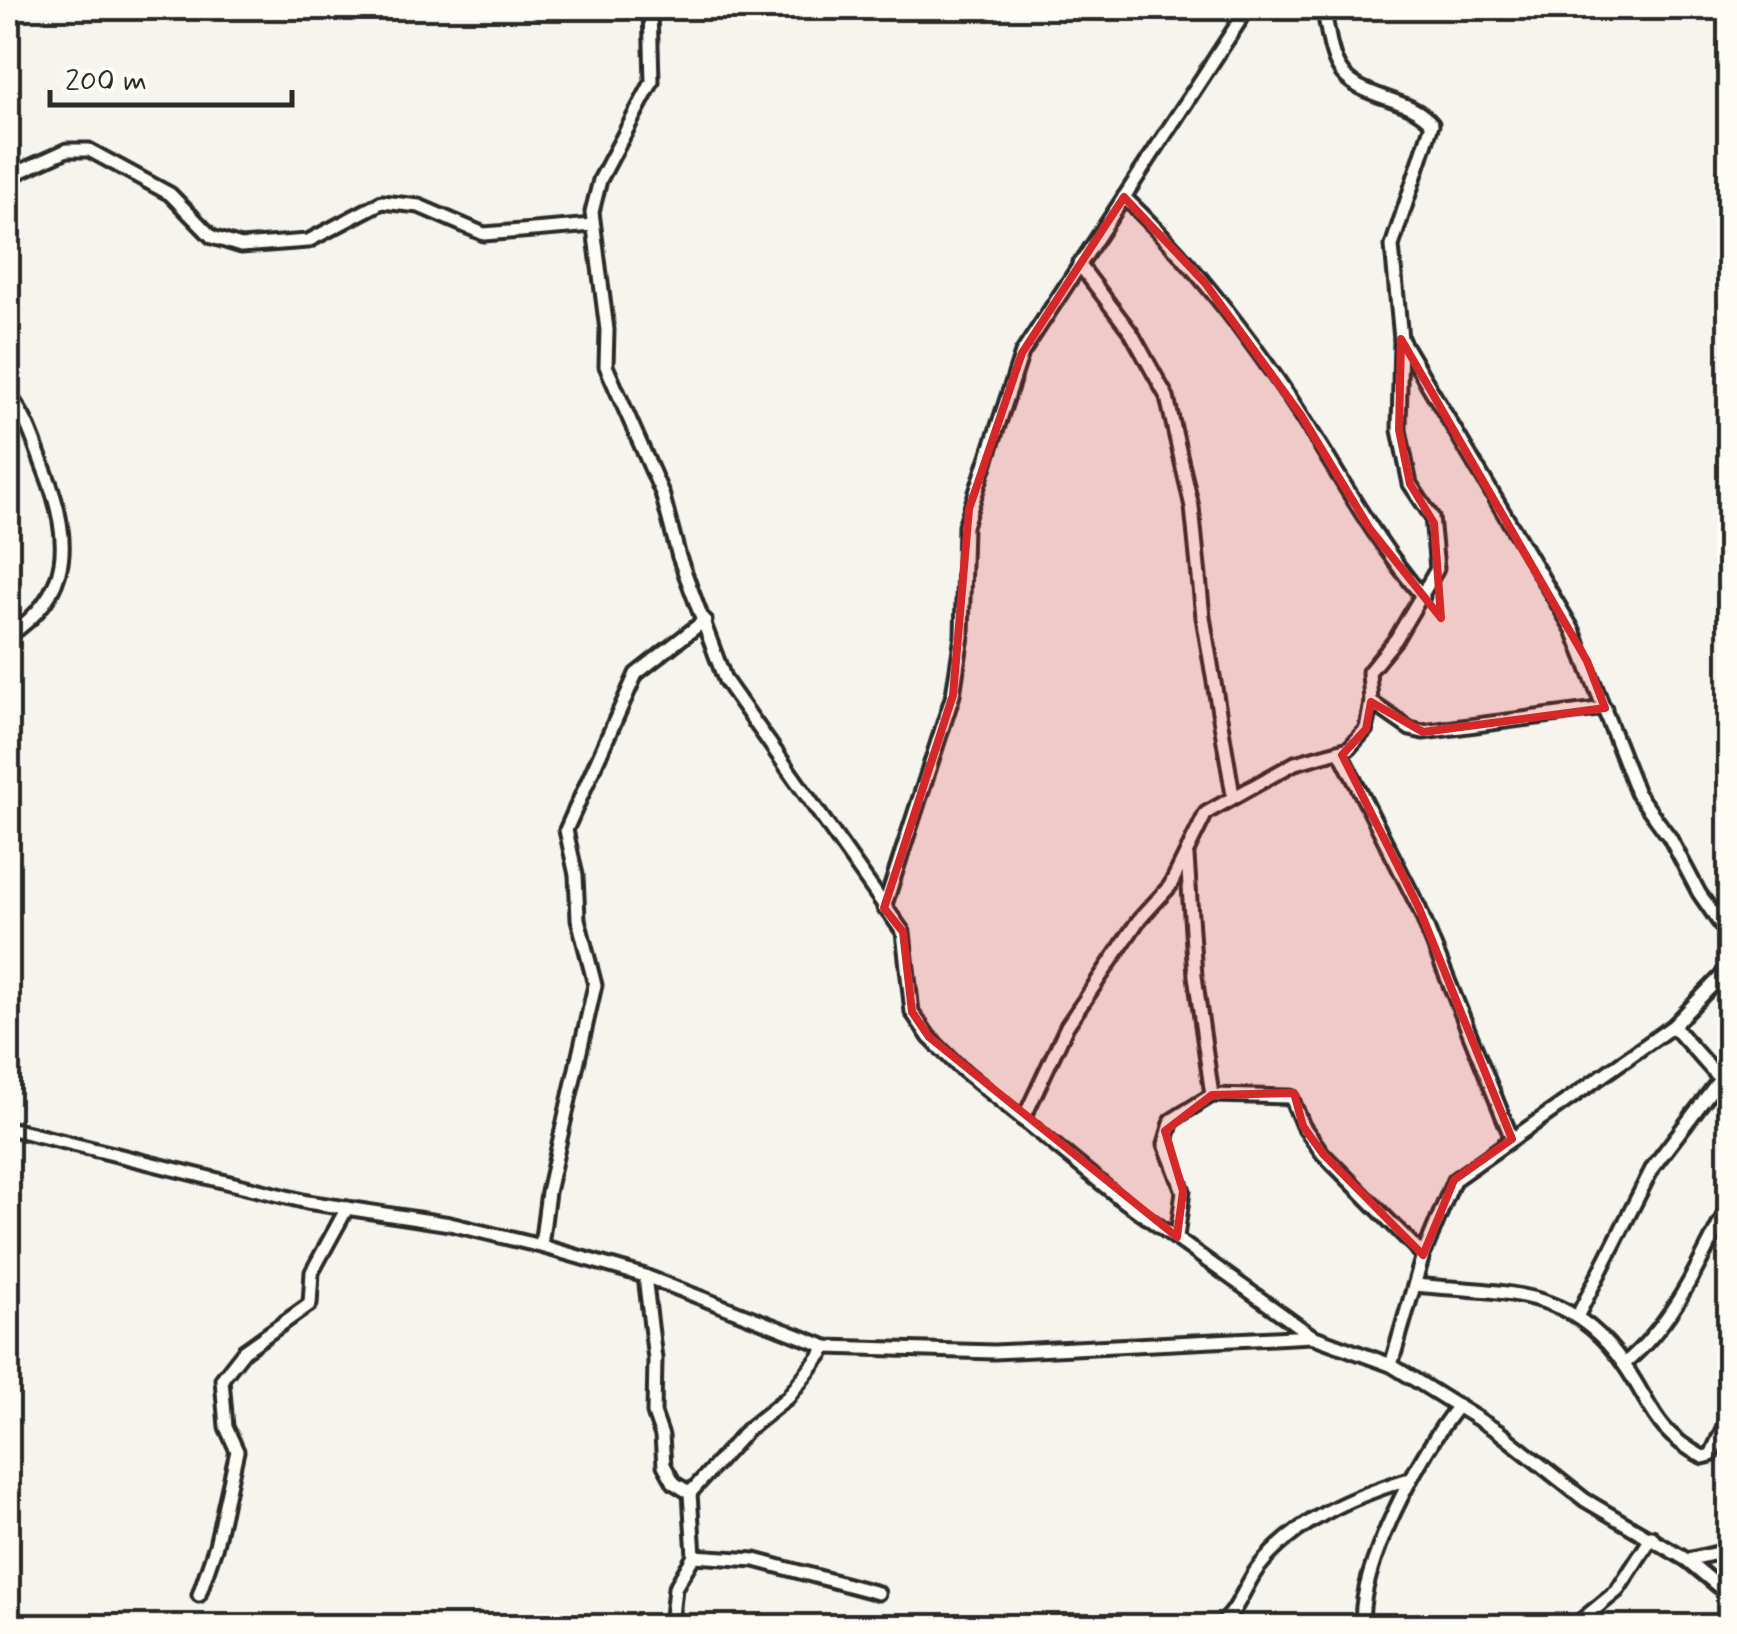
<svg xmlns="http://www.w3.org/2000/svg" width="1737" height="1634" font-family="Mynerve,sans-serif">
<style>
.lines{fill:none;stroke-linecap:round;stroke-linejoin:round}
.minor-casing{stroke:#2b2b2b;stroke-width:19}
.minor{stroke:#fdfcf7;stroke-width:11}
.marked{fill:#d62828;fill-opacity:0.2;stroke:#d62828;stroke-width:8;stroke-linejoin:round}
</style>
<rect width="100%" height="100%" fill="#f5f4ef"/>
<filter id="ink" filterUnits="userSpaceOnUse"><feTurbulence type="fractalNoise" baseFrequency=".01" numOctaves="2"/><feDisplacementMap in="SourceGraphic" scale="20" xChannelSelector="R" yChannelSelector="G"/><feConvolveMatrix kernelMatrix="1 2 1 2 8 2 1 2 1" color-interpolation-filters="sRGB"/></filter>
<g filter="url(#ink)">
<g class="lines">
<defs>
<g id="minor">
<path d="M 650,8 L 652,82 L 600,180 L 592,212 L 607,330 L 606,366 L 662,493 L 679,557 L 725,680 L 903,932 L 912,1012 L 929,1037 L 959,1067 L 1117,1196 L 1312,1336"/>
<path d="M 8,177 L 67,150 L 89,150 L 170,194 L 212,237 L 241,246 L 308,241 L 382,202 L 419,206 L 484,234 L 593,225"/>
<path d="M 1124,197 C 1192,261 1252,339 1303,418 C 1342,479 1375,541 1423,597"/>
<path d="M 1079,264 L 1132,334 L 1167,397 L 1192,507 L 1203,617 L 1233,795"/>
<path d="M 1401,339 L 1573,630 L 1637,793 L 1670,838 L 1699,893 L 1730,938"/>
<path d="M 8,394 C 28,418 34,443 45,471 C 72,539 73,594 8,636"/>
<path d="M 1371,702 L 1410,729 L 1423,732 L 1605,708"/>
<path d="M 1340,752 L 1419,908 L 1512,1139"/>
<path d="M 1187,856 L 1195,976 L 1212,1095"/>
<path d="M 884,908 L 953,695 L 962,636 L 965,526 L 1022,353 L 1248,8"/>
<path d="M 1673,1026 L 1730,1090"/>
<path d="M 1023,1120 L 1067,1026 L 1138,921 L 1170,886 L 1206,813 L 1295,763 L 1349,748 L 1366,729 L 1371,702 L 1369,672 L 1396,639 L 1437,569 L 1432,517 L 1410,484 L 1399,430 L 1401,339 L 1392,246 L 1432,124 C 1409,95 1357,100 1339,68 C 1329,51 1328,27 1323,8"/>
<path d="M 8,1128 L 307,1202 L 450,1224 L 541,1246 L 645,1276 L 827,1347 L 994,1352 L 1312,1336 L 1391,1365 L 1499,1432 L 1585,1500 L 1687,1560 L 1730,1550"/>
<path d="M 1177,1237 L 1183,1191 L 1165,1144 L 1172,1120 L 1212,1095 L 1291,1097 L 1303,1126 L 1323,1154 L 1423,1255"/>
<path d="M 541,1246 L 548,1192 L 595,985 L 578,919 L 576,875 L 566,830 L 636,674 L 705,620"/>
<path d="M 645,1276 L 655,1359 L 654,1413 L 662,1436 L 664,1465 L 674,1483 L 690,1493"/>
<path d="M 1415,1285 C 1502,1294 1570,1284 1625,1366 C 1654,1408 1653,1430 1703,1457 L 1711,1455 L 1730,1413"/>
<path d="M 1578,1315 L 1653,1167 L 1720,1079"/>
<path d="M 1624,1364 C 1675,1322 1700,1261 1730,1203"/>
<path d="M 1391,1365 L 1423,1255 L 1454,1180 L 1673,1026 L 1730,967"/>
<path d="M 694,1556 L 755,1560 L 878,1593"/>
<path d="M 1687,1560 L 1730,1596"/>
<path d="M 199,1595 L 216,1545 L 237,1451 L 226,1427 L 222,1379 L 244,1351 L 310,1304 L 312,1272 L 347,1208"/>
<path d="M 671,1626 L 675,1588 L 694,1556 L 690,1493 L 747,1430 L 788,1397 L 827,1347"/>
<path d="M 1218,1626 C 1238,1613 1244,1586 1258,1568 C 1294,1522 1351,1497 1406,1480"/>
<path d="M 1363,1626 C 1356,1571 1422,1449 1458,1406"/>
<path d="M 1574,1626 L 1617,1591 L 1652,1537"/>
</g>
</defs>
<use href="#minor" class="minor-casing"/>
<use href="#minor" class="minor"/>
</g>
</g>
<path class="marked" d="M 1124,197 L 1205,283 L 1301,415 L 1370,529 L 1441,618 L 1434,523 L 1410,484 L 1399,430 L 1401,339 L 1587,661 L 1605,708 L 1423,732 L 1371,702 L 1366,729 L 1342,755 L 1419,908 L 1512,1139 L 1454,1180 L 1423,1255 L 1323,1154 L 1303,1126 L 1294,1093 L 1212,1095 L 1165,1131 L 1183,1191 L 1177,1237 L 929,1037 L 912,1012 L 903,932 L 884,908 L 953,695 L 969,509 L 1022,353 Z"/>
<rect width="1737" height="1634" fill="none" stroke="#fdfcf7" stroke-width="40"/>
<rect x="20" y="20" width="1697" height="1594" fill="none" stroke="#2b2b2b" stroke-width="4" filter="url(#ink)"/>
<path d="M50 90v15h242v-15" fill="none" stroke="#2b2b2b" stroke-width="5"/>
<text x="65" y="90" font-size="30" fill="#2b2b2b" stroke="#fdfcf7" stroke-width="8" paint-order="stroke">200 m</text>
</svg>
